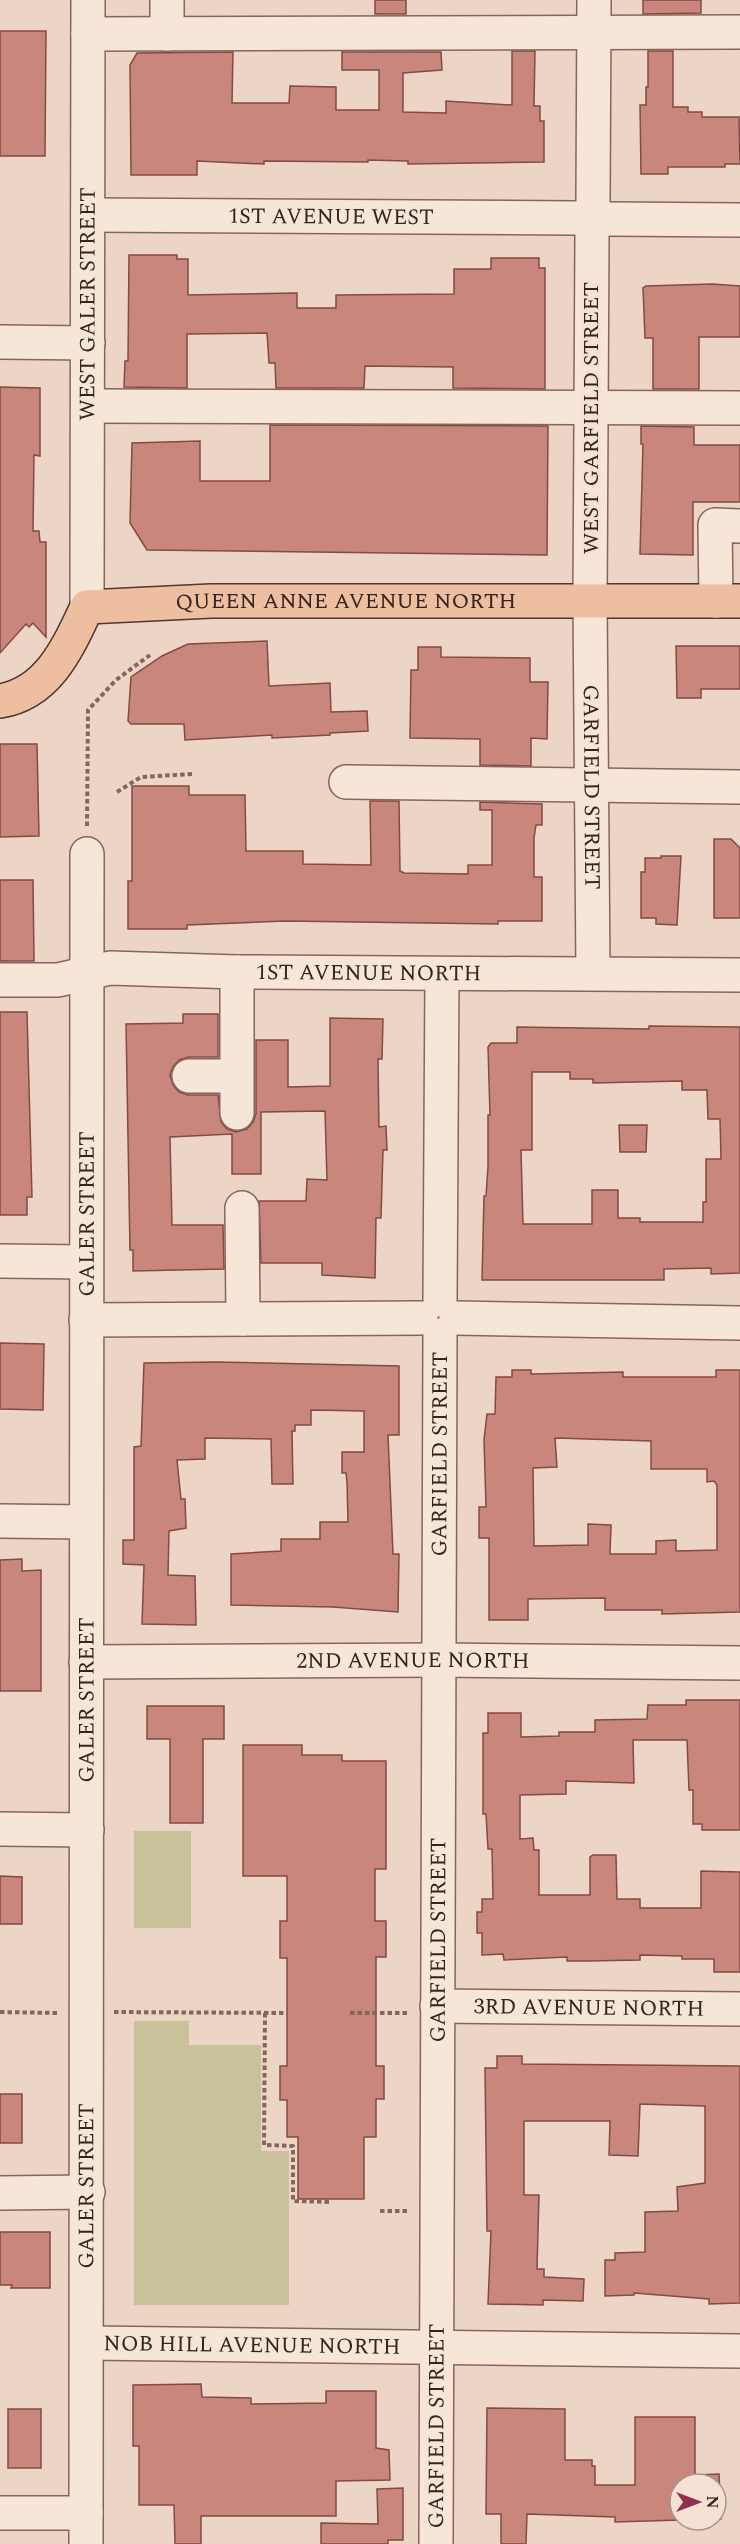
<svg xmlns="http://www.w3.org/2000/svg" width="740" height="2544" font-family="Spectral,serif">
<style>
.green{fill:#c9c199}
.building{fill:#c8867d;stroke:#844a43;stroke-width:1.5;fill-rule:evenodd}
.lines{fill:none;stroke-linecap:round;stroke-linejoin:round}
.minor-casing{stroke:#86665c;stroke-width:36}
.major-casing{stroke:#543630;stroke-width:36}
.path{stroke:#86665c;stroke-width:4;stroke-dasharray:4.5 3;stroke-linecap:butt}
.minor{stroke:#f7e5d8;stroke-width:33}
.major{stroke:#edbe9f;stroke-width:33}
.labels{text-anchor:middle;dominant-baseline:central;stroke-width:6;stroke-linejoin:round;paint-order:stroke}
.street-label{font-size:22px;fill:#37241f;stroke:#f4e1d4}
</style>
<rect width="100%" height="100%" fill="#ecd5c5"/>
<g class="green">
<rect x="134" y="1831" width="57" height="97"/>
<path d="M 134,2021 L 189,2021 L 189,2045 L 261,2045 L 261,2151 L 289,2151 L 289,2305 L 134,2305 Z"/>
</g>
<g class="building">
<rect x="375" y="0" width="31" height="14"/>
<path d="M 643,0 L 701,0 L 701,13 L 643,14 Z"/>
<path d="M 0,31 L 46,31 L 45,156 L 0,156 Z"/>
<path d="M 512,51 L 535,51 L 534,106 L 540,106 L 540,121 L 544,121 L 544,162 L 408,164 L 408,161 L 368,160 L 368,162 L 264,161 L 264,164 L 197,161 L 197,175 L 131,175 L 130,65 L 137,53 L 233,52 L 232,103 L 289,103 L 290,86 L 336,87 L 336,110 L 379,110 L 379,70 L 342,70 L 342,52 L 441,52 L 442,70 L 403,73 L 403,112 L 446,113 L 446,101 L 512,105 Z"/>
<path d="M 648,51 L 673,51 L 673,107 L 688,107 L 688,112 L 702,112 L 702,117 L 739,117 L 740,164 L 725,164 L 725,167 L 668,167 L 668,174 L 641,174 L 640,105 L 646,105 L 646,87 L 648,87 Z"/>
<path d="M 129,255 L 177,255 L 177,259 L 188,259 L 188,295 L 297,293 L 297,308 L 336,308 L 336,295 L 454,294 L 454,269 L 491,269 L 491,258 L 539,258 L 539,268 L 545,268 L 545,389 L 453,388 L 453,367 L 365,366 L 364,388 L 276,388 L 275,363 L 269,363 L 267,333 L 187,334 L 187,388 L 124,387 L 125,361 L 128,361 Z"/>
<path d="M 712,284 L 740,286 L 740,337 L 699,337 L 699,389 L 653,389 L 653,338 L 645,338 L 643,288 L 646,286 Z"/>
<path d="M 0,387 L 40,388 L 40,456 L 34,455 L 33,531 L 39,531 L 40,542 L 46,542 L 46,637 L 33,623 L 29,627 L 26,624 L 0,653 Z"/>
<path d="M 270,425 L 548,426 L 547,555 L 147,550 L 130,523 L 132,443 L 200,441 L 200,481 L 270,481 Z"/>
<path d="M 641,426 L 694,427 L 694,445 L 740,445 L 740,502 L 693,502 L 693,555 L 640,554 L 643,444 L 641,444 Z"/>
<path d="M 267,641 L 269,686 L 330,683 L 331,712 L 367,711 L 368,731 L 330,733 L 330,735 L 272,738 L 272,735 L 185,740 L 184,724 L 131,724 L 128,721 L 131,677 L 162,656 L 188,644 Z"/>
<path d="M 676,646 L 740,646 L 740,689 L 701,689 L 701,698 L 677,698 Z"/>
<path d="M 418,647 L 441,647 L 441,657 L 530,658 L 530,682 L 548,682 L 547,739 L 531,738 L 531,766 L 480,765 L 480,739 L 410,738 L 411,670 L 418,670 Z"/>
<path d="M 0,744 L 37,744 L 39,836 L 0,837 Z"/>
<path d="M 132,786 L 189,786 L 189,795 L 245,795 L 246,851 L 303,851 L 303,864 L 371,865 L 370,801 L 399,801 L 400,871 L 404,873 L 468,874 L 468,865 L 492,865 L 492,810 L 480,810 L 480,802 L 542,804 L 542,825 L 536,825 L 534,838 L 534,877 L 542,877 L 542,921 L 498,921 L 498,924 L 286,921 L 187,925 L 187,929 L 128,929 L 128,881 L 132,881 Z"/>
<path d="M 714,839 L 731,839 L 740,848 L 740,918 L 714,918 Z"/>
<path d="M 661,856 L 681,856 L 677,925 L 656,924 L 656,918 L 641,918 L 641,872 L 645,872 L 645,858 L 661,858 Z"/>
<path d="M 0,880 L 33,880 L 34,961 L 0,961 Z"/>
<path d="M 0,1012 L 27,1012 L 32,1197 L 27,1197 L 27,1215 L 0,1215 Z"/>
<path d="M 183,1014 L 218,1014 L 218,1057 L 189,1057 L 179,1060 L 173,1067 L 170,1075 L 173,1085 L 179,1092 L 188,1095 L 218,1095 L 221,1122 L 227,1129 L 236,1132 L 247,1129 L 253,1122 L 256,1114 L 256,1040 L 288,1040 L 288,1087 L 330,1086 L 330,1018 L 383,1019 L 382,1059 L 378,1059 L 379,1127 L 386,1126 L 387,1150 L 383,1150 L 381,1218 L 376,1218 L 375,1278 L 322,1275 L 322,1263 L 261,1263 L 259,1201 L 306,1201 L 307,1179 L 327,1180 L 325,1111 L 261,1112 L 261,1174 L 232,1174 L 232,1134 L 170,1137 L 172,1225 L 223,1225 L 224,1269 L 133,1271 L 133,1250 L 130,1250 L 126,1024 L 183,1023 Z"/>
<path d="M 649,1026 L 740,1027 L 740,1273 L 711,1274 L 711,1268 L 664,1269 L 664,1280 L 482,1280 L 484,1196 L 486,1196 L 488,1167 L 488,1115 L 490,1115 L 488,1047 L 491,1043 L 517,1043 L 517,1027 L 649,1029 ZM 532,1072 L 570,1072 L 570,1079 L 593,1079 L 593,1083 L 682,1081 L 682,1090 L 707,1090 L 708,1119 L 720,1119 L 721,1159 L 706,1159 L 706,1202 L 703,1202 L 703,1222 L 640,1222 L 640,1218 L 618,1218 L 618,1190 L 592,1190 L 592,1224 L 523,1224 L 521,1150 L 532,1150 Z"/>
<path d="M 619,1125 L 647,1125 L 646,1152 L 620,1152 Z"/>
<path d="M 0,1343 L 44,1344 L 43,1410 L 0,1409 Z"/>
<path d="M 216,1362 L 399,1366 L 399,1435 L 388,1435 L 393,1554 L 399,1554 L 398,1612 L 333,1607 L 231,1605 L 231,1554 L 281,1551 L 281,1539 L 320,1539 L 320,1522 L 348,1522 L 347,1482 L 346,1473 L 342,1473 L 342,1452 L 364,1452 L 364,1411 L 311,1410 L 311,1425 L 295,1425 L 295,1431 L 292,1431 L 293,1484 L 272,1484 L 271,1439 L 205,1438 L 205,1459 L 177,1460 L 181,1499 L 185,1499 L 186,1528 L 169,1531 L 168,1575 L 195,1576 L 196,1625 L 142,1624 L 144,1565 L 123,1564 L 123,1540 L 134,1540 L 134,1447 L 141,1446 L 144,1363 Z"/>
<path d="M 512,1370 L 531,1370 L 531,1374 L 623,1372 L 623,1377 L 716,1377 L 716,1370 L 740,1370 L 740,1612 L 662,1614 L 662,1610 L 605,1610 L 605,1598 L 528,1599 L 528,1620 L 489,1620 L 489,1538 L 479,1538 L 479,1507 L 486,1507 L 484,1440 L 487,1414 L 495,1414 L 496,1377 L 512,1377 ZM 555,1438 L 651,1441 L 651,1469 L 707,1469 L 707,1482 L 714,1481 L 717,1485 L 717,1550 L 676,1551 L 676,1540 L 656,1541 L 656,1554 L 610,1554 L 611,1525 L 588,1524 L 588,1545 L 534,1546 L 533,1468 L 557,1467 Z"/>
<path d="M 22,1559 L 22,1571 L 41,1570 L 41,1691 L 0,1691 L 0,1560 Z"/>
<path d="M 686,1700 L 740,1700 L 740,1830 L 702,1830 L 702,1824 L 693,1824 L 693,1790 L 689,1790 L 687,1740 L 633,1740 L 634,1783 L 566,1781 L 566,1794 L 520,1795 L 520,1839 L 533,1838 L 534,1850 L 539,1850 L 539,1895 L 590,1895 L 590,1857 L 593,1855 L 616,1855 L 617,1899 L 640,1899 L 640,1908 L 701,1908 L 701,1871 L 740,1872 L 740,1972 L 714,1972 L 714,1959 L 682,1959 L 682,1956 L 640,1955 L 640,1960 L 588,1961 L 567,1961 L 567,1957 L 504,1960 L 503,1954 L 482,1955 L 482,1933 L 477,1933 L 477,1912 L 482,1912 L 482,1899 L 493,1899 L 492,1849 L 488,1849 L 486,1814 L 483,1814 L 483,1733 L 488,1733 L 488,1713 L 521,1713 L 521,1737 L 559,1736 L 559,1732 L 595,1732 L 595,1720 L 647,1719 L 648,1705 L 686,1705 Z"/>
<path d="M 147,1706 L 224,1706 L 224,1739 L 203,1739 L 203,1823 L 170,1823 L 170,1739 L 147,1739 Z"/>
<path d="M 243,1745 L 302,1745 L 302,1755 L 342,1755 L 342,1761 L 386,1761 L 386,1869 L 375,1869 L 375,1921 L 386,1921 L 386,1957 L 376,1957 L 376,2066 L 384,2066 L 384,2099 L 376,2099 L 376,2137 L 364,2137 L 364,2199 L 298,2199 L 298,2137 L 287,2137 L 287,2100 L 280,2100 L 280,2066 L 287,2066 L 287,1958 L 280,1958 L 280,1921 L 287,1921 L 287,1876 L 243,1876 Z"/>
<path d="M 0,1876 L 22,1877 L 22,1924 L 0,1924 Z"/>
<path d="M 497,2056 L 522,2056 L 522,2064 L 740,2066 L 740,2303 L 709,2304 L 709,2299 L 634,2293 L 634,2295 L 605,2296 L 605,2260 L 615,2260 L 615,2253 L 645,2252 L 645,2212 L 678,2211 L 677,2187 L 705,2183 L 705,2106 L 640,2104 L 638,2156 L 609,2155 L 610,2121 L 524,2121 L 524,2195 L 539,2195 L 537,2269 L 544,2269 L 544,2277 L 584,2279 L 583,2301 L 543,2300 L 543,2305 L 488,2304 L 491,2231 L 487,2231 L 485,2068 L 497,2068 Z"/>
<rect x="0" y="2094" width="22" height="49"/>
<path d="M 0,2232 L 50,2232 L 50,2288 L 11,2288 L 12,2285 L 0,2285 Z"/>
<path d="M 201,2384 L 202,2397 L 251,2398 L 251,2404 L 326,2403 L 326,2391 L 376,2391 L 376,2448 L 389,2450 L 390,2480 L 336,2481 L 336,2516 L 201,2516 L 201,2544 L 175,2544 L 174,2505 L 139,2505 L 139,2446 L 133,2446 L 133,2385 Z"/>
<path d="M 487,2408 L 565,2409 L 565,2460 L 592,2460 L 592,2466 L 595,2466 L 595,2485 L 635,2485 L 635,2417 L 695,2417 L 695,2475 L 719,2474 L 721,2519 L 716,2520 L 716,2484 L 680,2484 L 680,2520 L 615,2522 L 615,2517 L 527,2514 L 526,2544 L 501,2544 L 501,2514 L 486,2514 Z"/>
<rect x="8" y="2409" width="33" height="59"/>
<path d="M 403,2488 L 403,2540 L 388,2540 L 388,2544 L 321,2544 L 321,2523 L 378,2524 L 377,2489 Z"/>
</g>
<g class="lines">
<defs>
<g id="minor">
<path d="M 88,34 L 740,32"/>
<path d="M 167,34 L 167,0"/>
<path d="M 593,202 L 594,0"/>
<path id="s1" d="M 88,215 L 575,218"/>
<path d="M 608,219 L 740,220"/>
<path id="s2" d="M 592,235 L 590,601 L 593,973"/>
<path d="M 0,342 L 88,343"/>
<path d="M 88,406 L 740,408"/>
<path d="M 716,601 L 715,525 L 740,526"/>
<path id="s3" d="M 87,607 L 88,0"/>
<path d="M 346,782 L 740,787"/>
<path d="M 237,972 L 237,1113"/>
<path id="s4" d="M 0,980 L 58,980 L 110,968 L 237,972 L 740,975"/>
<path d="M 189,1076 L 236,1076"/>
<path d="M 242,1208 L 243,1319"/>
<path d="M 0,1261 L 86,1262"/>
<path d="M 440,1300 L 442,974"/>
<path d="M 456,1318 L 740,1323"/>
<path d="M 86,1320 L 421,1318"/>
<path d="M 0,1521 L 86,1522"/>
<path id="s5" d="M 86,1662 L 439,1660 L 740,1663"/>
<path d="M 0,1829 L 87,1830"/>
<path id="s6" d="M 437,2006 L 740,2009"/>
<path d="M 0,2193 L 88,2192"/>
<path id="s7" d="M 88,2343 L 740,2351"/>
<path d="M 0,2513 L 86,2513"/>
<path id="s8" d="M 86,2544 L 87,854"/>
<path id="s9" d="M 436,2544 L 440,1335"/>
</g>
<g id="major">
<path id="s10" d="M 0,701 C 49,693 68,647 87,607 L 211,601 L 740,601"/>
</g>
</defs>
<use href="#minor" class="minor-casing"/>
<use href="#major" class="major-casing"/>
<g class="path">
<path d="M 117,792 L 141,777 L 192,774"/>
<path d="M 87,826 L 88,710 L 116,680 L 150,655"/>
<path d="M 0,2012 L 57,2013"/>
<path d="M 114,2012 L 287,2013"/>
<path d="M 265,2013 L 264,2145 L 293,2146 L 293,2201 L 332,2202"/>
<path d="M 350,2013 L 409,2013"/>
<path d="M 380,2211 L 409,2211"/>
</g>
<use href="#minor" class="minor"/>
<use href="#major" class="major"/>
</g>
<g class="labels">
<g class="street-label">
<text stroke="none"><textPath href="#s1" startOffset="243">1ST AVENUE WEST</textPath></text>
<text stroke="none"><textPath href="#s3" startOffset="303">WEST GALER STREET</textPath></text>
<text transform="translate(591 418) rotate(-90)">WEST GARFIELD STREET</text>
<text stroke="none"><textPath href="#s10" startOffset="393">QUEEN ANNE AVENUE NORTH</textPath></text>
<text stroke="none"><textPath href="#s2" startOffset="552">GARFIELD STREET</textPath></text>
<text stroke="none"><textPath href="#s4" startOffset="370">1ST AVENUE NORTH</textPath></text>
<text stroke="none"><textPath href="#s8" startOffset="1330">GALER STREET</textPath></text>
<text stroke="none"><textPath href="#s9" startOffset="1090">GARFIELD STREET</textPath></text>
<text stroke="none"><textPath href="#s5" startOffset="327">2ND AVENUE NORTH</textPath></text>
<text stroke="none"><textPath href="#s8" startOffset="844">GALER STREET</textPath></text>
<text stroke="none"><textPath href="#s9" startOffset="604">GARFIELD STREET</textPath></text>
<text stroke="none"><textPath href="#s6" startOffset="152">3RD AVENUE NORTH</textPath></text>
<text stroke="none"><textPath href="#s8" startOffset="358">GALER STREET</textPath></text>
<text stroke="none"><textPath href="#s7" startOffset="164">NOB HILL AVENUE NORTH</textPath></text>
<text stroke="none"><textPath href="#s9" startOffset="118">GARFIELD STREET</textPath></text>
</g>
</g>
<g transform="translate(698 2502) rotate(90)"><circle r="28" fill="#f4e1d4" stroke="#a8958c" stroke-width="1.5"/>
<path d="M0-4.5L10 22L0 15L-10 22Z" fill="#912f4c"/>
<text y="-9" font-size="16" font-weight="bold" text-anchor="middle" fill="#37241f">N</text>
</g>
</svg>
